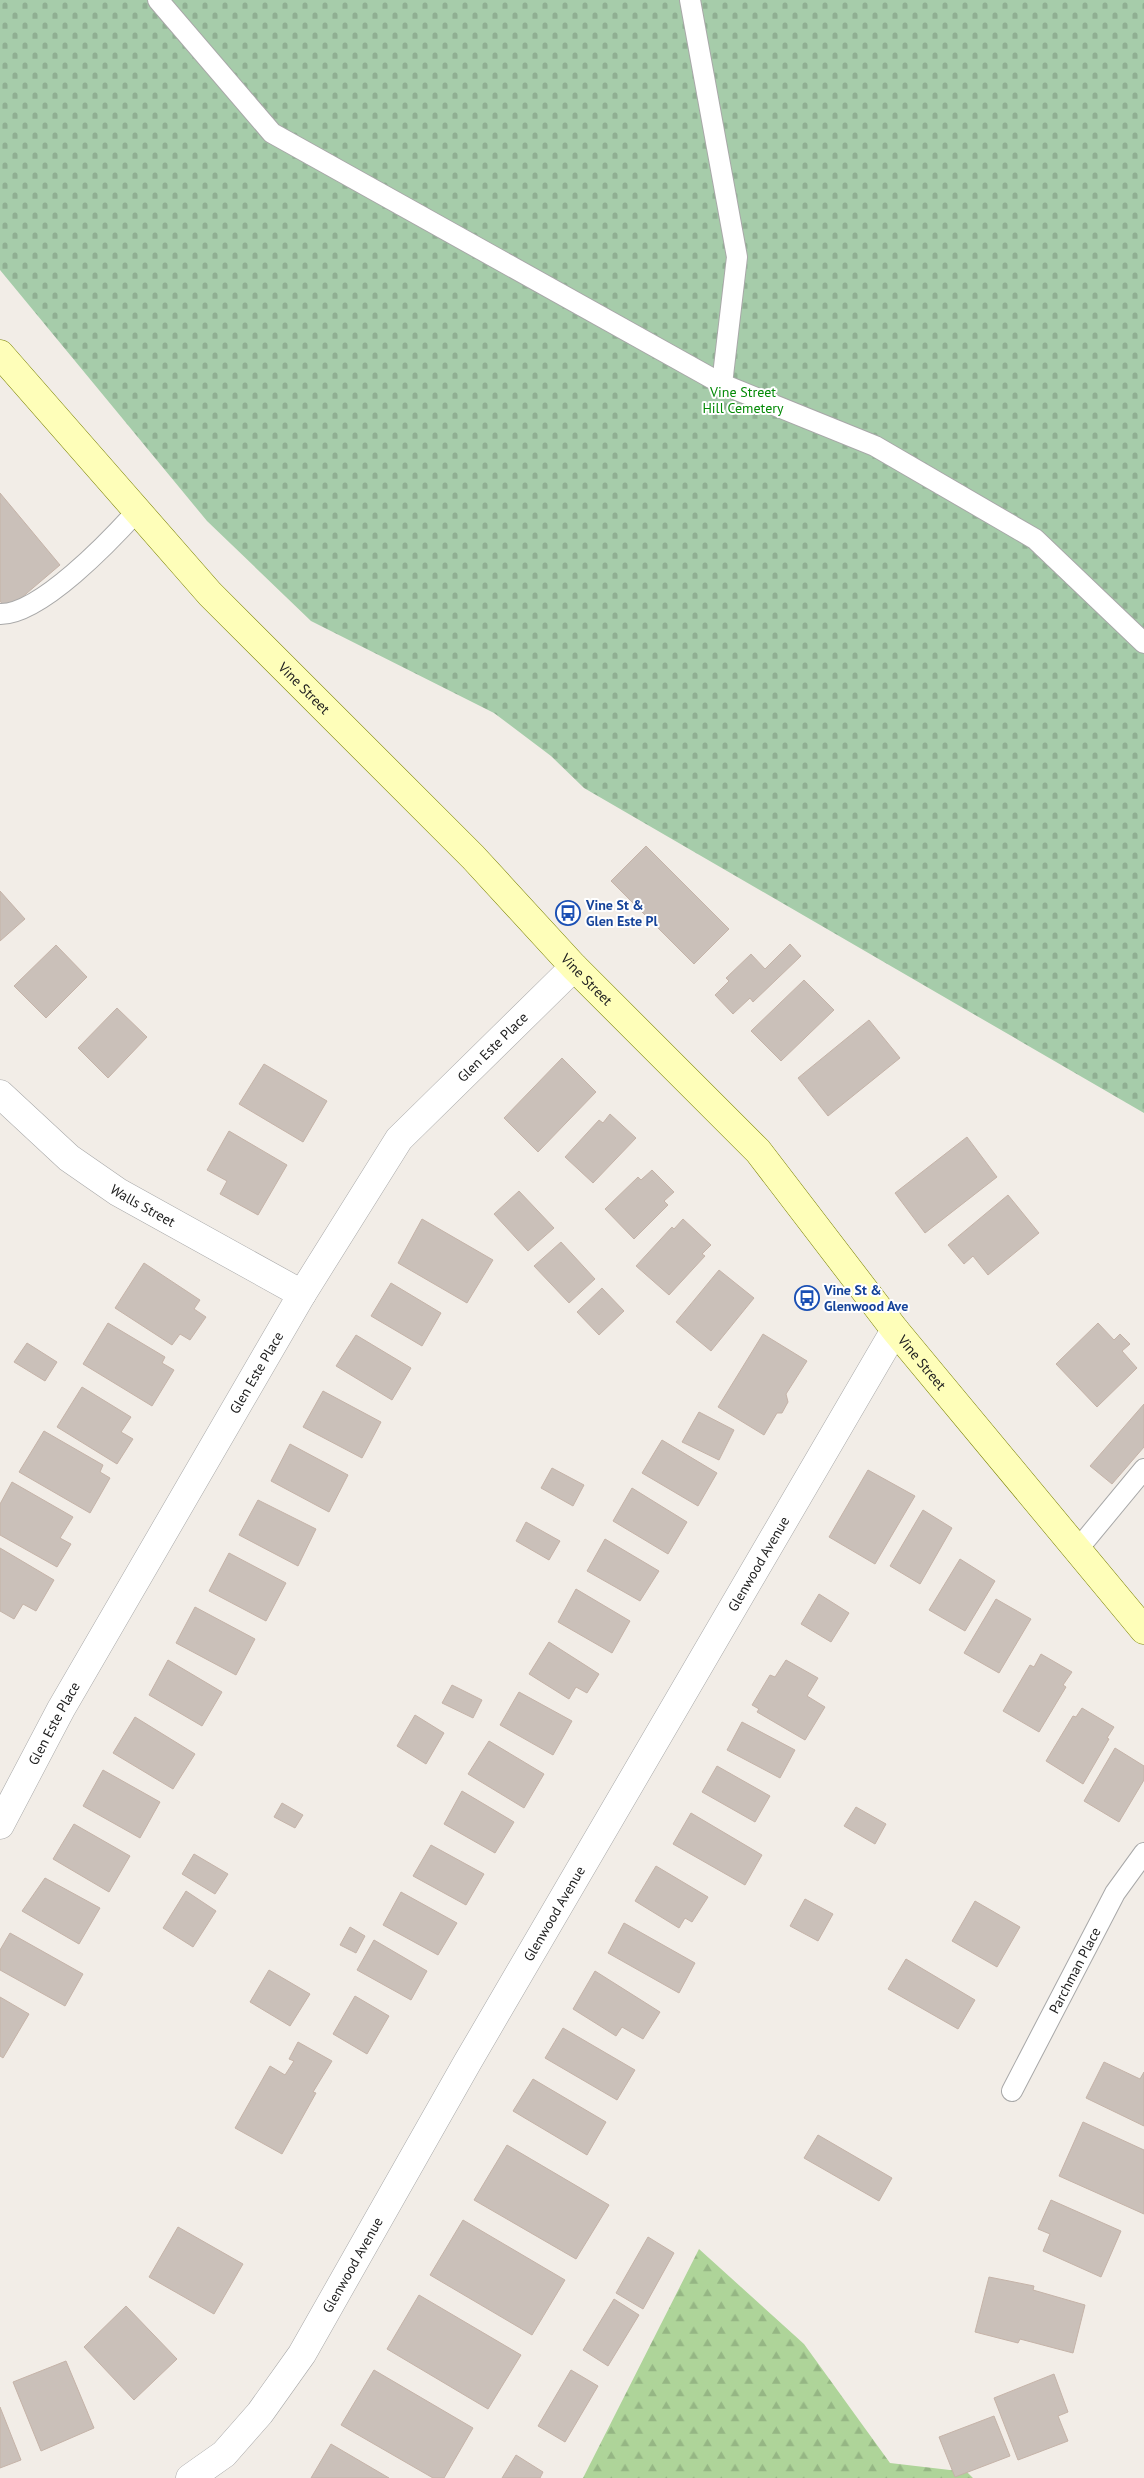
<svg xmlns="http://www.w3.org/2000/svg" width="1144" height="2478" font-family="'PT Sans',sans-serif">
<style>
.forest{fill:url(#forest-firs)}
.cemetery{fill:url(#cemetery-stones)}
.building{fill:#cac0b9;stroke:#c5b3a8}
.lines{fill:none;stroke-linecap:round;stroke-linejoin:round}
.lane-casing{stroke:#a8a8a8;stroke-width:22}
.street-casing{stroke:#a8a8a8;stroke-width:29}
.secondary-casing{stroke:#798000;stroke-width:29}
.lane{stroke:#fff;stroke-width:20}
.street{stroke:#fff;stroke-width:28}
.secondary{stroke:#fefeb9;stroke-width:28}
.labels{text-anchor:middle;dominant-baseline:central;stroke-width:4;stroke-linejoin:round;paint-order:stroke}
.park-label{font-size:14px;fill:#048a07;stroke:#fff}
.street-label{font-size:14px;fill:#212121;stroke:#fff}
.transit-label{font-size:14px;font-weight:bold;fill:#164399;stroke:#fff;text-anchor:start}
</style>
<defs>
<pattern id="forest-firs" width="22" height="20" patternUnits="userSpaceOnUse" patternTransform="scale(1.25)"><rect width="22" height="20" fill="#aed499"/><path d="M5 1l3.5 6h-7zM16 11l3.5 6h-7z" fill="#95b684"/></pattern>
<pattern id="cemetery-stones" width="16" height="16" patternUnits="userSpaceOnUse" patternTransform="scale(1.25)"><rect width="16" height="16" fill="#a6ccaa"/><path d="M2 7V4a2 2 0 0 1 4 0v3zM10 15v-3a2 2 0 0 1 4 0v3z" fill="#8faf92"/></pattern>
</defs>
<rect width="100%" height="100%" fill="#f2ede7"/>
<path class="forest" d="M 699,2249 L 804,2344 L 890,2463 L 967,2472 L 973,2478 L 583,2478 Z"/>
<path class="cemetery" d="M 0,0 L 1144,0 L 1144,1113 L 584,788 L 551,756 L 494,713 L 311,621 L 207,521 L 0,270 Z"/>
<g class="building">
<path d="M 0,493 L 60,565 L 7,610 L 0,601 Z"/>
<path d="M 646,846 L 729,929 L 694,964 L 611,881 Z"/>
<path d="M 0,891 L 25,919 L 0,941 Z"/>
<path d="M 790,944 L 801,956 L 753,1002 L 750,998 L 733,1014 L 715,995 L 729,981 L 726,978 L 751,954 L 765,969 Z"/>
<path d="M 56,945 L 87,977 L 46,1018 L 14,986 Z"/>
<path d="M 804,980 L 834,1010 L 781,1061 L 751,1031 Z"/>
<path d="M 117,1008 L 147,1037 L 108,1078 L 78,1048 Z"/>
<path d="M 869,1020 L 900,1058 L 828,1116 L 798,1078 Z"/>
<path d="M 562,1058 L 596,1092 L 538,1152 L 504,1118 Z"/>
<path d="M 264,1064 L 327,1101 L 303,1142 L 239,1104 Z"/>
<path d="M 610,1114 L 636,1138 L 593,1183 L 565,1157 L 599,1120 L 603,1123 Z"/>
<path d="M 229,1131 L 287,1165 L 258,1215 L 220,1194 L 227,1181 L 207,1170 Z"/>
<path d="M 967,1137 L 997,1177 L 925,1233 L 895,1193 Z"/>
<path d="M 652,1170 L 674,1192 L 664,1201 L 668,1205 L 634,1239 L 605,1209 L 638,1177 L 641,1180 Z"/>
<path d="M 519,1191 L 554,1228 L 528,1251 L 494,1214 Z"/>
<path d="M 1008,1195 L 1039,1233 L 988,1275 L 973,1256 L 964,1264 L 948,1245 Z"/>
<path d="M 422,1219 L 493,1260 L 467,1303 L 398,1263 Z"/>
<path d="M 683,1219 L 711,1245 L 702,1254 L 705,1256 L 669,1295 L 636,1266 L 672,1227 L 674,1229 Z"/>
<path d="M 561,1242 L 595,1279 L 569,1303 L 534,1266 Z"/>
<path d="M 144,1263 L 200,1300 L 194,1309 L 206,1317 L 190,1340 L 180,1334 L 172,1345 L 115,1308 Z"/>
<path d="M 719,1270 L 754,1298 L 711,1351 L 676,1322 Z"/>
<path d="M 391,1283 L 441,1313 L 422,1346 L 371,1316 Z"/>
<path d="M 602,1288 L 624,1311 L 599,1335 L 577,1312 Z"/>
<path d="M 108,1323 L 165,1357 L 162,1363 L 174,1370 L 152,1406 L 83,1364 Z"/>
<path d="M 1098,1323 L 1114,1340 L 1120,1334 L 1130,1344 L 1122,1351 L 1137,1368 L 1097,1407 L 1056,1364 Z"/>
<path d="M 763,1334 L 807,1361 L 786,1394 L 788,1402 L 782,1413 L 777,1413 L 764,1435 L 718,1407 Z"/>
<path d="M 356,1335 L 411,1368 L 392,1400 L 336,1366 Z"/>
<path d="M 27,1343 L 57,1362 L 45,1381 L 14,1362 Z"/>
<path d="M 82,1387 L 131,1417 L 121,1432 L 133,1439 L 117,1464 L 57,1427 Z"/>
<path d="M 323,1391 L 381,1422 L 362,1458 L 303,1427 Z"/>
<path d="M 1144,1404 L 1144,1447 L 1112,1484 L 1090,1466 Z"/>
<path d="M 699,1412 L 734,1430 L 719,1460 L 682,1442 Z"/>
<path d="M 44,1431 L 103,1465 L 100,1472 L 110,1478 L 90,1513 L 19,1472 Z"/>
<path d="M 662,1440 L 717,1473 L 698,1506 L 642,1473 Z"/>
<path d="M 290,1444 L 348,1475 L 329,1512 L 271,1481 Z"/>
<path d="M 552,1468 L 584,1485 L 573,1506 L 541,1488 Z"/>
<path d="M 868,1470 L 915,1496 L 875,1564 L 829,1537 Z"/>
<path d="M 12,1482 L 73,1517 L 60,1538 L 71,1544 L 57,1567 L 0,1535 L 0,1504 Z"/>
<path d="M 632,1488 L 687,1522 L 668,1554 L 613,1521 Z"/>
<path d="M 258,1500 L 316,1529 L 298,1566 L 239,1535 Z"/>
<path d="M 923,1510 L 952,1528 L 920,1584 L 890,1566 Z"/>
<path d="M 526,1522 L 560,1541 L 549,1560 L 516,1541 Z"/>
<path d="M 605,1539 L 659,1571 L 640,1601 L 587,1571 Z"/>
<path d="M 0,1548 L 54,1580 L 36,1611 L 23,1604 L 14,1619 L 0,1611 Z"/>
<path d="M 229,1553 L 286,1583 L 266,1621 L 209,1591 Z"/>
<path d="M 960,1559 L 995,1581 L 965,1631 L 929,1610 Z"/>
<path d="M 576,1589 L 630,1621 L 612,1653 L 558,1622 Z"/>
<path d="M 819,1594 L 849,1613 L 831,1642 L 801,1624 Z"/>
<path d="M 996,1599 L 1031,1619 L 999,1673 L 964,1653 Z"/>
<path d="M 195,1607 L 255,1639 L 236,1675 L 176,1643 Z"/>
<path d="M 549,1642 L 599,1674 L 587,1693 L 576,1687 L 569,1699 L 529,1674 Z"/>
<path d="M 1041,1654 L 1072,1672 L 1063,1685 L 1066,1687 L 1039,1732 L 1003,1711 L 1030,1665 L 1034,1667 Z"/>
<path d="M 168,1660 L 222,1692 L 202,1726 L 149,1695 Z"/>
<path d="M 786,1660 L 818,1678 L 807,1696 L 825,1707 L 805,1740 L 757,1712 L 759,1709 L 752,1705 L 770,1675 L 775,1677 Z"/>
<path d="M 452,1685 L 482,1700 L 473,1718 L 442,1703 Z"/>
<path d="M 519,1692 L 572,1721 L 553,1755 L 500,1725 Z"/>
<path d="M 1082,1708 L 1114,1727 L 1107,1738 L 1109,1739 L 1083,1784 L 1046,1761 L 1073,1716 L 1076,1717 Z"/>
<path d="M 415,1715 L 444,1733 L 426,1764 L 397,1746 Z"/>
<path d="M 135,1717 L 195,1754 L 173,1789 L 113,1753 Z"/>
<path d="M 742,1722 L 795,1750 L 780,1778 L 727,1750 Z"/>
<path d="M 489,1741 L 544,1774 L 524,1808 L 468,1774 Z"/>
<path d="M 1115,1748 L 1144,1766 L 1144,1780 L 1119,1822 L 1084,1801 Z"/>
<path d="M 717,1766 L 770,1796 L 755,1822 L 702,1792 Z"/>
<path d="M 103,1770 L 160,1802 L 140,1838 L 83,1806 Z"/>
<path d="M 462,1791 L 514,1822 L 495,1853 L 444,1824 Z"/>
<path d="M 282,1803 L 303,1815 L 295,1828 L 274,1817 Z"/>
<path d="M 856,1807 L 886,1824 L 875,1844 L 844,1826 Z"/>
<path d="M 691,1813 L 762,1855 L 745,1885 L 673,1844 Z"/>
<path d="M 74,1824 L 130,1856 L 109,1892 L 53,1859 Z"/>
<path d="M 431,1845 L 484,1874 L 466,1905 L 413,1876 Z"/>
<path d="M 194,1854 L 228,1874 L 215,1894 L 182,1874 Z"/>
<path d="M 656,1866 L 708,1897 L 692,1922 L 685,1918 L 679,1928 L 635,1901 Z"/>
<path d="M 45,1878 L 100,1908 L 79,1944 L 22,1911 Z"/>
<path d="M 186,1891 L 216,1911 L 193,1947 L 163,1928 Z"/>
<path d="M 401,1892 L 457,1923 L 438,1955 L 383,1925 Z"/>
<path d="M 805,1899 L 833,1914 L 818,1941 L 790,1926 Z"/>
<path d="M 975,1901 L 1020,1927 L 997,1967 L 952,1941 Z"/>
<path d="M 624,1923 L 695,1963 L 679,1993 L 608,1953 Z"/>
<path d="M 350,1927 L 365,1936 L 356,1953 L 340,1945 Z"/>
<path d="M 10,1933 L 83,1974 L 65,2006 L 0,1970 L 0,1950 Z"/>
<path d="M 374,1940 L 427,1971 L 411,2000 L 357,1970 Z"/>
<path d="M 906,1959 L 975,2000 L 958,2029 L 888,1989 Z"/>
<path d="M 269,1970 L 310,1994 L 290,2026 L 250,2002 Z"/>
<path d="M 595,1971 L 660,2012 L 643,2039 L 622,2027 L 616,2036 L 573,2009 Z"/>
<path d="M 355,1996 L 389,2016 L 367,2054 L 333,2034 Z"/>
<path d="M 0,1997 L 29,2014 L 3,2058 L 0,2056 Z"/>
<path d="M 563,2028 L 635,2070 L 617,2100 L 545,2058 Z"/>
<path d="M 298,2042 L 332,2061 L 313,2092 L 316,2093 L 282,2154 L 235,2128 L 270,2066 L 285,2075 L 294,2061 L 289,2059 Z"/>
<path d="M 1104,2062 L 1140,2079 L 1144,2072 L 1144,2126 L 1086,2098 Z"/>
<path d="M 533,2079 L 606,2122 L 587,2155 L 513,2111 Z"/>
<path d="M 1083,2122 L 1144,2150 L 1144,2214 L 1059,2176 Z"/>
<path d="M 818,2135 L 892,2178 L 879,2201 L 804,2158 Z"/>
<path d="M 507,2145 L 609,2205 L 576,2259 L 474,2200 Z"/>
<path d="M 1051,2200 L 1121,2231 L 1101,2277 L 1043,2251 L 1050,2234 L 1038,2229 Z"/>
<path d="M 463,2220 L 565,2280 L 532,2335 L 430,2275 Z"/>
<path d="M 178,2227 L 243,2264 L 214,2314 L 149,2277 Z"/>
<path d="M 648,2237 L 674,2253 L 643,2309 L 616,2293 Z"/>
<path d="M 989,2277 L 1034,2286 L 1033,2290 L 1085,2305 L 1073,2353 L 1020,2339 L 1018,2343 L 975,2332 Z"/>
<path d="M 419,2295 L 521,2355 L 488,2409 L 387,2349 Z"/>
<path d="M 614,2299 L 639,2315 L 608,2366 L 583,2350 Z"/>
<path d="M 126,2306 L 177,2359 L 134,2400 L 84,2347 Z"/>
<path d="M 66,2361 L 94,2428 L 41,2451 L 13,2382 Z"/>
<path d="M 374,2370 L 473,2428 L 444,2478 L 433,2478 L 341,2425 Z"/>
<path d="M 571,2370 L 598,2386 L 565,2442 L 538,2426 Z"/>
<path d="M 1054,2374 L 1068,2412 L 1058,2416 L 1068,2441 L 1018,2460 L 994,2398 Z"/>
<path d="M 0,2407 L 21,2460 L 0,2468 Z"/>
<path d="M 994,2416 L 1010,2456 L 955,2477 L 939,2437 Z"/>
<path d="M 331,2444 L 389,2478 L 311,2478 Z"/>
<path d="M 516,2455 L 543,2472 L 540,2478 L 502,2478 Z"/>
</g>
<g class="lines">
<defs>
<g id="lane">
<path d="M 158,0 L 272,133 L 722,384 L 875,446 L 1035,539 L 1144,643"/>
<path d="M 690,0 L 737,257 L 722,384"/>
<path d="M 0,614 C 40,615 111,540 138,510"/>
<path d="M 1078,1549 L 1144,1469"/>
<path id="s1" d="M 1012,2091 L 1115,1893 L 1144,1853"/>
</g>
<g id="street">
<path id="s2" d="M 0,1094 L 69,1158 L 118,1192 L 302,1294"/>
<path id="s3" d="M 0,1825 L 61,1709 L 302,1294 L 399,1139 L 574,967"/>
<path id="s4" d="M 190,2478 L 224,2454 L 260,2413 L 302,2354 L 467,2063 L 895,1330"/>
</g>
<g id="secondary">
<path id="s5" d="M 0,354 L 210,594 L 473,857 L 574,967 L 758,1151 L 895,1330 L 1144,1630"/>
</g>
</defs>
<use href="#lane" class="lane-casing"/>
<use href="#street" class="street-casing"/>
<use href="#secondary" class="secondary-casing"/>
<use href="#lane" class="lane"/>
<use href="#street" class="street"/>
<use href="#secondary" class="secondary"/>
</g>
<defs>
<symbol id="bus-ring" viewBox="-11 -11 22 22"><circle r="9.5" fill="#fff" stroke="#1a4fb4" stroke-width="1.5"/><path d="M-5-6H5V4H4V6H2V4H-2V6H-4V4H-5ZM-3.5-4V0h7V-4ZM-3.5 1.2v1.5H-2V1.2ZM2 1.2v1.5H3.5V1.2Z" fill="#1a4fb4"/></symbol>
</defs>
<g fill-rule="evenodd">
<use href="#bus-ring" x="554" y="899" width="28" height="28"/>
<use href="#bus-ring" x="793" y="1284" width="28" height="28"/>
</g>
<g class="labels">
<g class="park-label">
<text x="743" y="392">Vine Street<tspan x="743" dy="16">Hill Cemetery</tspan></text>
</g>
<g class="street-label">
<text stroke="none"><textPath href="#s5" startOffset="452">Vine Street</textPath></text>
<text stroke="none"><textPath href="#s5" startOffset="858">Vine Street</textPath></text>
<text stroke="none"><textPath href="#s3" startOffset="925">Glen Este Place</textPath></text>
<text stroke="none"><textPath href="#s2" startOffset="182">Walls Street</textPath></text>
<text stroke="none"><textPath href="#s5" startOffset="1368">Vine Street</textPath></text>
<text stroke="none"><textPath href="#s3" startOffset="520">Glen Este Place</textPath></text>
<text stroke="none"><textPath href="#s4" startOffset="1081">Glenwood Avenue</textPath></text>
<text stroke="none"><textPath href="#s3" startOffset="115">Glen Este Place</textPath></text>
<text stroke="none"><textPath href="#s4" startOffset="676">Glenwood Avenue</textPath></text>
<text stroke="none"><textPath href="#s1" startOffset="136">Parchman Place</textPath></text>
<text stroke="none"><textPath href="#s4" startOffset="271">Glenwood Avenue</textPath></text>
</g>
<g class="transit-label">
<text x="586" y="905">Vine St &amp;<tspan x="586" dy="16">Glen Este Pl</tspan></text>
<text x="824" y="1290">Vine St &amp;<tspan x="824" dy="16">Glenwood Ave</tspan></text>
</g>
</g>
</svg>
